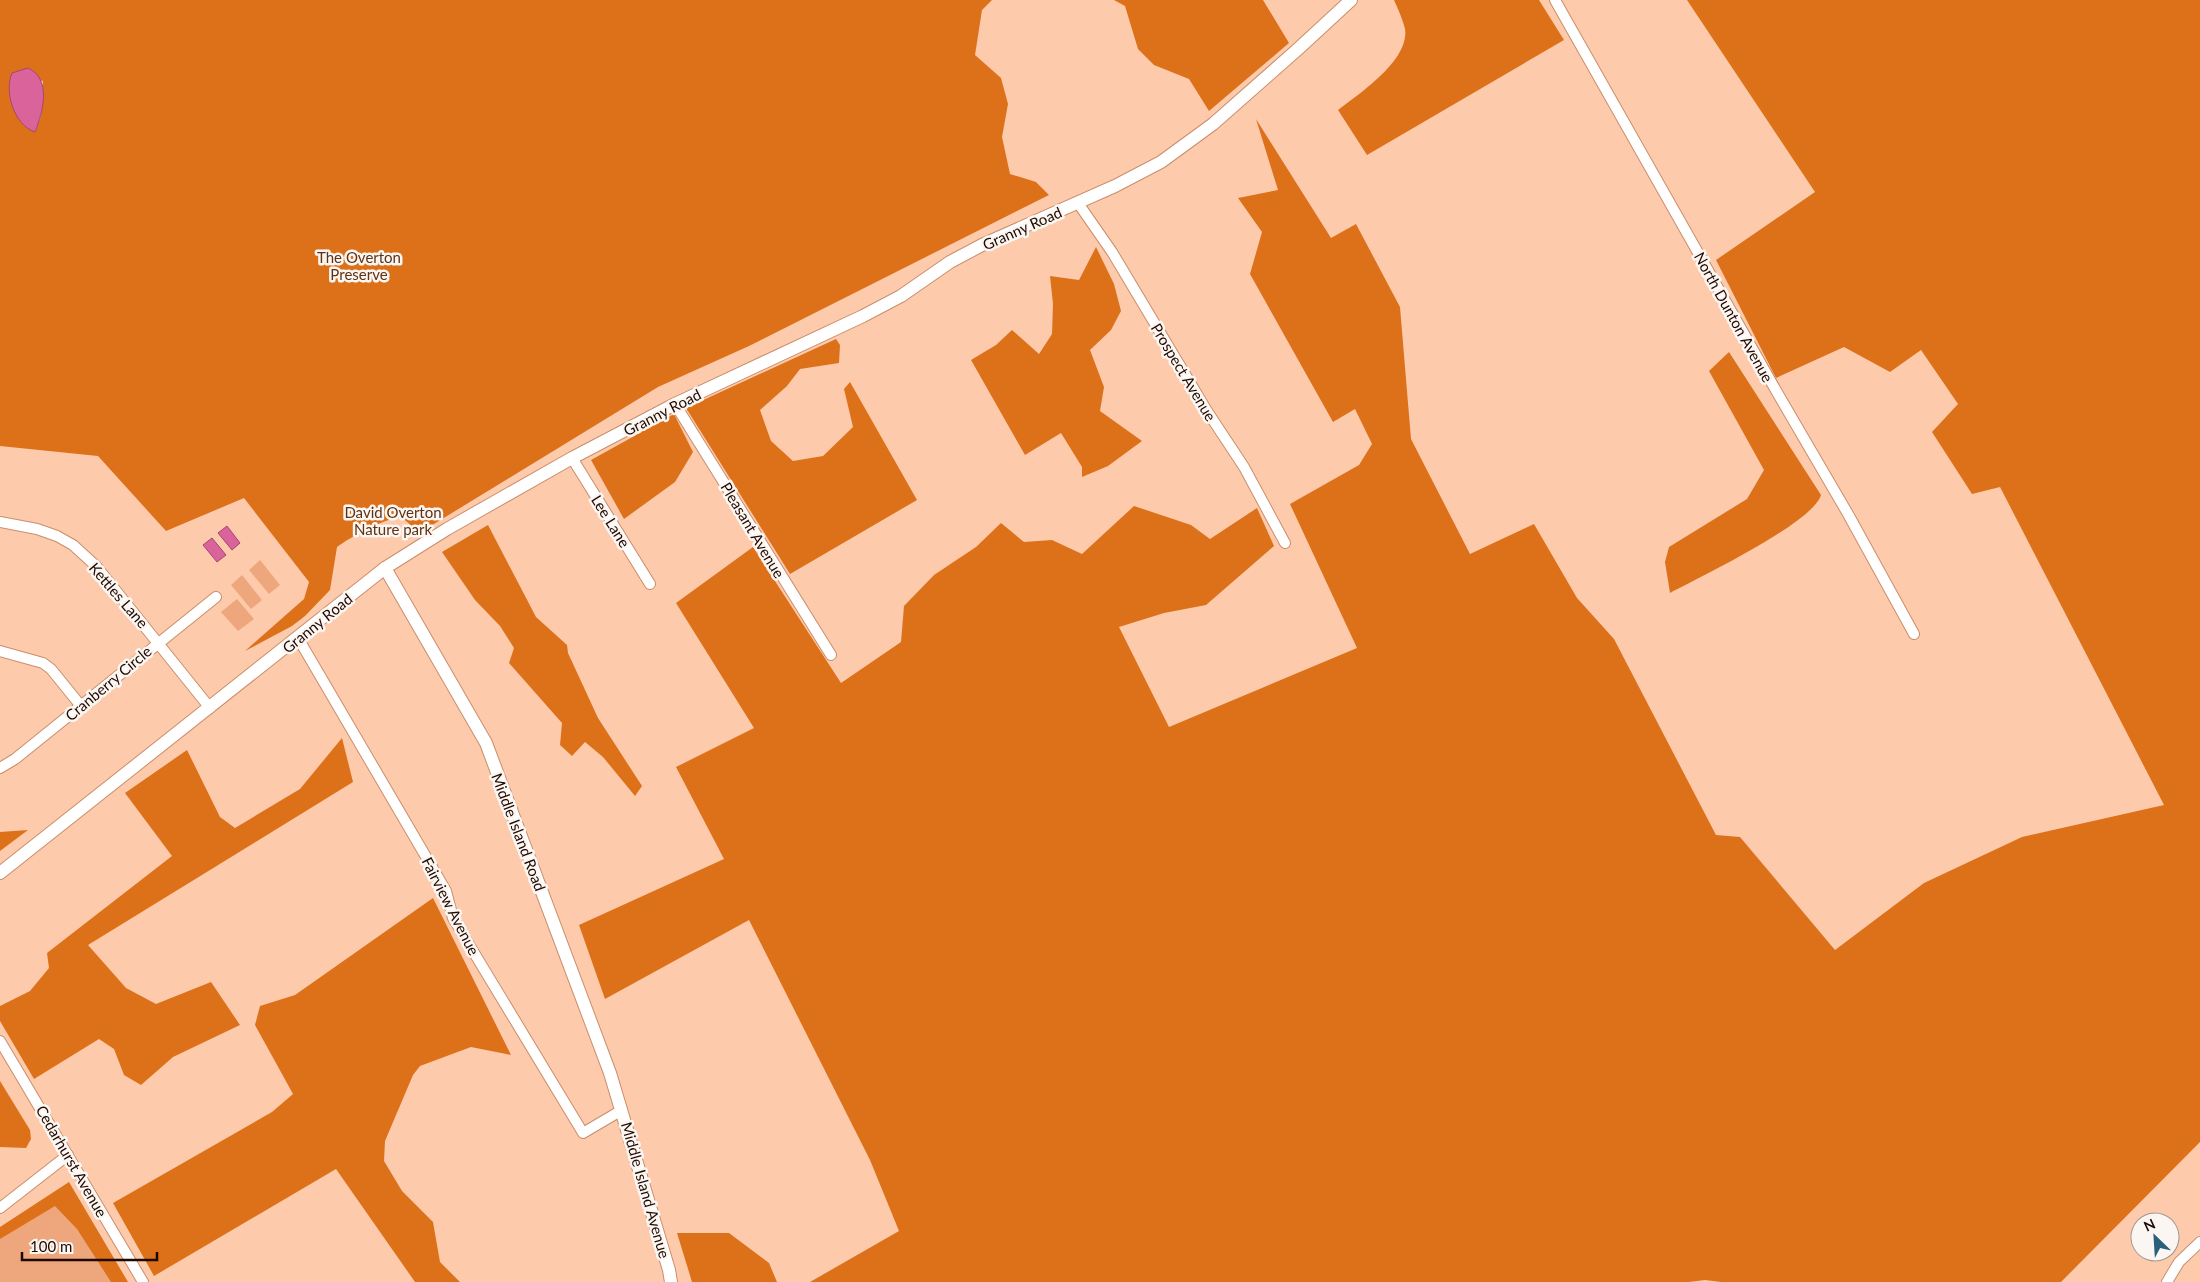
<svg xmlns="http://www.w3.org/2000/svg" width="2200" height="1282" font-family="Lato,sans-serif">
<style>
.green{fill:#eea77c}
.forest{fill:#dd711a;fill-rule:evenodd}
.water{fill:#da639c;stroke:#a2486d}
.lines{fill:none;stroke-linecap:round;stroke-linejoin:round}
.minor-casing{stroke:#ca8e6a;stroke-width:12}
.tertiary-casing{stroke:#ca8e6a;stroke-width:14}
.minor{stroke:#fff;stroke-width:10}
.tertiary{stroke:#fff;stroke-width:12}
.labels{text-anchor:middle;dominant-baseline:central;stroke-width:5;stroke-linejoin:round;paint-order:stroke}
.street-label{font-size:15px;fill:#1e0900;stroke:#fcf6f2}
.park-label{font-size:15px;fill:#5e3214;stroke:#fcf6f2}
</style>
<rect width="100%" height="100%" fill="#fdcaac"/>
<g class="green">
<path d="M 260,560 L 280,585 L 269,594 L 249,570 Z"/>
<path d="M 242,575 L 262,600 L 251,609 L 231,585 Z"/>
<path d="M 237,599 L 254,619 L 238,631 L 221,612 Z"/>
<path d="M 64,1190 L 121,1282 L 0,1282 L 0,1233 Z"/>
</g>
<g class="forest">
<path d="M 0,0 L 992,0 L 982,10 L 975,55 L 1001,78 L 1008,104 L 1002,137 L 1010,174 L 1036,182 L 1049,195 L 749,346 L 658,387 L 429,527 L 416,530 C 411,526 406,519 400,518 C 388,516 347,539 337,547 L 330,590 L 305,616 L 292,626 L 245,651 L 304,599 L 309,582 L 244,498 L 166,531 L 98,456 L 0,446 ZM 12,73 L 43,81 L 41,116 L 35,132 C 22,114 3,96 12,73 Z"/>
<path d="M 1114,0 L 1263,0 L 1289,43 L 1209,111 L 1189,79 L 1154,65 L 1138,49 L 1125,6 Z"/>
<path d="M 1394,0 L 1539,0 L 1564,40 L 1367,155 L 1338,110 C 1359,94 1410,60 1405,29 C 1403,20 1398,9 1394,0 Z"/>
<path d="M 1687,0 L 2200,0 L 2200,1142 L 2061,1282 L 1721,1282 L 1705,1280 L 1689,1282 L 810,1282 L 899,1231 L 870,1160 L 749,920 L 605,999 L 579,925 L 724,859 L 676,767 L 754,728 L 676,603 L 753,547 L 841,683 L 901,642 L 904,606 L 934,575 L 976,547 L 1001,523 L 1024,542 L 1052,540 L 1082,554 L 1134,506 L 1191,525 L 1210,539 L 1257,508 L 1274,546 L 1206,605 L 1164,613 L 1119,627 L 1169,727 L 1357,648 L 1290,504 L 1359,465 L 1372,444 L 1355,409 L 1333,422 L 1250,274 L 1262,232 L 1238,198 L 1278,190 L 1256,119 L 1331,238 L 1356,224 L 1400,307 L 1411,439 L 1470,554 L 1534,524 L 1577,598 L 1614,639 L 1716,835 L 1740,837 L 1835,950 L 1924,883 L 2022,837 L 2164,805 L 2000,487 L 1972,494 L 1932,432 L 1958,404 L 1921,350 L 1890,372 L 1844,347 L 1776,378 L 1716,260 L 1815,192 Z"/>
<path d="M 1096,247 L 1114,284 L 1121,311 L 1111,330 L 1090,350 L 1104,387 L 1100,411 L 1142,441 L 1108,466 L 1082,477 L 1082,467 L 1061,433 L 1025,455 L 971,360 L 996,345 L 1012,330 L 1039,354 L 1052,334 L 1053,304 L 1050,276 L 1079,280 Z"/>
<path d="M 836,339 L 840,345 L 839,363 L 800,369 L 787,386 L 760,410 L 771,441 L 793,461 L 823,456 L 853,427 L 844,389 L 850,382 L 917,500 L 790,574 L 686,408 Z"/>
<path d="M 1729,352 L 1821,495 C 1813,523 1700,577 1670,593 L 1665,562 L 1669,547 L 1747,499 L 1764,470 L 1709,371 Z"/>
<path d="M 674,414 L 693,452 L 675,482 L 624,519 L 591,460 Z"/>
<path d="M 488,525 L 536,617 L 567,645 L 568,653 L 598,718 L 642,786 L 635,796 L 603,757 L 585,742 L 572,756 L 560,745 L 562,723 L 509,663 L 514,648 L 500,626 L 475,600 L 442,552 Z"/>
<path d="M 342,738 L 353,782 L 88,945 L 126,988 L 156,1004 L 211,982 L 240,1025 L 173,1057 L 141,1085 L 124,1075 L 114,1049 L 99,1039 L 34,1079 L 0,1021 L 0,1006 L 30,991 L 49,968 L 47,953 L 172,856 L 125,793 L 187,750 L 220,817 L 235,828 L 300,789 Z"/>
<path d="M 28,830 L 0,851 L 0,832 Z"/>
<path d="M 433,898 L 511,1055 L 471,1047 L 420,1066 L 413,1075 L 385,1141 L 384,1161 L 402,1191 L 433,1222 L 440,1262 L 460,1282 L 415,1282 L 336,1169 L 154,1276 L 113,1203 L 272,1112 L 293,1094 L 255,1025 L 260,1006 L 295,995 Z"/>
<path d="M 0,1081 L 30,1130 L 31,1139 L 26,1148 L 0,1147 Z"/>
<path d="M 69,1182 L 128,1282 L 111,1282 L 77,1229 L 55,1206 L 0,1239 L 0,1227 Z"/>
<path d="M 677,1233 L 729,1233 L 769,1263 L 777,1282 L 692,1282 Z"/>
</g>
<g class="water">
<path d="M 28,68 C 52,79 43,112 35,132 C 14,125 4,92 12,73 Z"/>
<path d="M 227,526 L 240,543 L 232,550 L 218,533 Z"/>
<path d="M 212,538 L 226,555 L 217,562 L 203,545 Z"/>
</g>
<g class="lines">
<defs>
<g id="minor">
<path d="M 1555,0 L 1778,394 L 1848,514 L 1914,634"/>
<path d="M 1078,203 L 1112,252 L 1207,411 L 1244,467 L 1285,543"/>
<path d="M 675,404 L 831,655"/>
<path d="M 572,458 L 650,584"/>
<path d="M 0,522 L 37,529 L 57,536 L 73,545 L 96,566 L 210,708"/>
<path d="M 298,638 L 446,891 L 453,918 L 583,1133 L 622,1110"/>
<path d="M 0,651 L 43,663 L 51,669 L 81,706"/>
<path d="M 0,768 L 15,759 L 216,597"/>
<path d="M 0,1041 L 143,1282"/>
<path d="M 0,1208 L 68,1155"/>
<path d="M 2167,1282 L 2179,1262 L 2200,1242"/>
</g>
<g id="tertiary">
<path d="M 385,568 L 486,743 L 610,1073 L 669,1270 L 671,1282"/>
<path d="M 0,873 L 385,568 L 447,529 L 572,458 L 675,404 L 863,316 L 901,296 L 950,262 L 982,245 L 1115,186 L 1161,162 L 1213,124 L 1298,49 L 1351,0"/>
</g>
</defs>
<use href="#minor" class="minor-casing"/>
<use href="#tertiary" class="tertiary-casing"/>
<use href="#minor" class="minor"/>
<use href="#tertiary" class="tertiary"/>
</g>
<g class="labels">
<g class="street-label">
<text transform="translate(1022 228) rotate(-24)">Granny Road</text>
<text transform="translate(1734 317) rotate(61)">North Dunton Avenue</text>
<text transform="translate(1184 372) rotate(59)">Prospect Avenue</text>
<text transform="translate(662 412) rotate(-27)">Granny Road</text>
<text transform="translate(611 521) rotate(58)">Lee Lane</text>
<text transform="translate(753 530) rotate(59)">Pleasant Avenue</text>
<text transform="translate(119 595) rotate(49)">Kettles Lane</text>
<text transform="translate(317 623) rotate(-39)">Granny Road</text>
<text transform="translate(108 683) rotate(-40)">Cranberry Circle</text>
<text transform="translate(519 832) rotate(69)">Middle Island Road</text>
<text transform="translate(451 906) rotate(63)">Fairview Avenue</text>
<text transform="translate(72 1161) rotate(60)">Cedarhurst Avenue</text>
<text transform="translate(646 1190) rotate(74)">Middle Island Avenue</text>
</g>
<g class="park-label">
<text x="359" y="257">The Overton<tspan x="359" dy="17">Preserve</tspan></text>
<text x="393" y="512">David Overton<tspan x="393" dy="17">Nature park</tspan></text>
</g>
</g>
<g transform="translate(2155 1237) rotate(335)"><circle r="24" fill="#fcf6f2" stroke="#a39791"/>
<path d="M0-4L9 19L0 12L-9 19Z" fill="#29607b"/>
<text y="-8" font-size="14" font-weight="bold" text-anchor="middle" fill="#1e0900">N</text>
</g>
<path d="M22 1252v8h135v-8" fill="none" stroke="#1e0900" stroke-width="2.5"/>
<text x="30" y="1252" font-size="15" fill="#1e0900" stroke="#fcf6f2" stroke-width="4" paint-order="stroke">100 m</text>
</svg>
